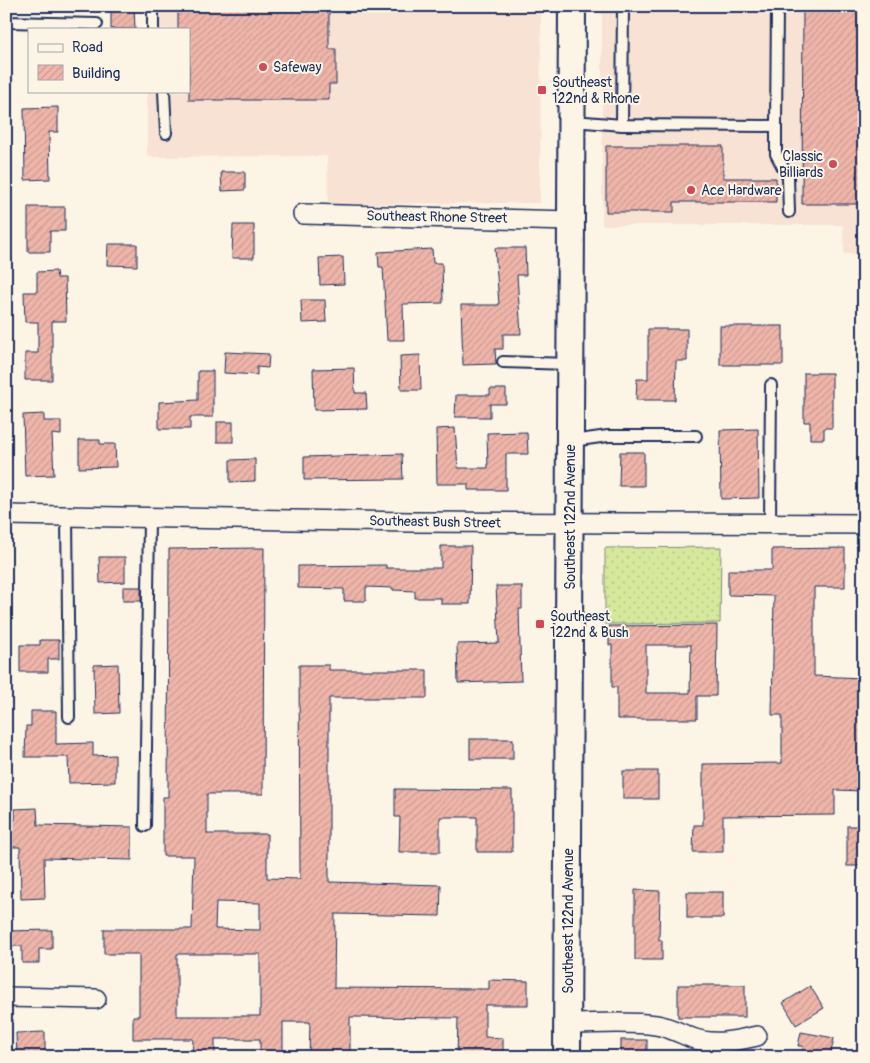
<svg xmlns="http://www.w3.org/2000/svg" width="870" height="1063" font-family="Pangolin,sans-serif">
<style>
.built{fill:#f8e2d3}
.grass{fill:url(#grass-dots);stroke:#788c7c}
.building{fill:url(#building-hatch);stroke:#1b2f5e;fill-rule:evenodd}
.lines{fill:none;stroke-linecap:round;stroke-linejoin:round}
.lane-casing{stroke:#1b2f5e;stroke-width:14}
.street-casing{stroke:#1b2f5e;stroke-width:22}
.secondary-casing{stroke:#1b2f5e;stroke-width:30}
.lane{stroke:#fcf5e5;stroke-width:10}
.street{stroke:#fcf5e5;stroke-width:19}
.secondary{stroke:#fcf5e5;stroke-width:26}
.poi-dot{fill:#d1495b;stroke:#fcf5e5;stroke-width:2}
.labels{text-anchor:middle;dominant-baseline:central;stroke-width:4;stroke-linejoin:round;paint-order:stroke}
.poi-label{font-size:14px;fill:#1b2f5e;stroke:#fcf5e5;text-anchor:start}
.street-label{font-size:14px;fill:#1b2f5e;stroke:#fcf5e5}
</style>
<defs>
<pattern id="grass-dots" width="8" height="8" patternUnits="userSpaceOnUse" patternTransform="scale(1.25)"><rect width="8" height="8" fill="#d6e89b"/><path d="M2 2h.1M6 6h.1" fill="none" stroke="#b7c788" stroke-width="1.8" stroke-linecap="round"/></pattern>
<pattern id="building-hatch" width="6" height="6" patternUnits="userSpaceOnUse" patternTransform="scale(1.25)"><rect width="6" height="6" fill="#efb5a9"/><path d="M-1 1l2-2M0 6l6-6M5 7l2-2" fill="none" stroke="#cc9c94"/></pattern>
</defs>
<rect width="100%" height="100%" fill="#fcf5e5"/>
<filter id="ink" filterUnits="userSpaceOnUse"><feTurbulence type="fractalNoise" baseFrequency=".02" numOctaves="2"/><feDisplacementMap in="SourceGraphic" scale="10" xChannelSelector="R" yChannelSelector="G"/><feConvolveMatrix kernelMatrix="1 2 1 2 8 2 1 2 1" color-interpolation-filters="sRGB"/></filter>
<g filter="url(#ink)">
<g class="built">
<path d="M 146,6 L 541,6 L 540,203 L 328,204 L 327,156 L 147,157 L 147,91 L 189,91 L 189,29 L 146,29 Z"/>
<path d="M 602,6 L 864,6 L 864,254 L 844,254 L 843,225 L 602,225 Z"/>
</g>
<path class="grass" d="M 721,547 L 720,623 L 605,624 L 605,548 Z"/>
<g class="building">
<path d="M 111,6 L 134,6 L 135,29 L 111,29 Z"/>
<path d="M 178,6 L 329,6 L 329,49 L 336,49 L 336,84 L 329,84 L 329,100 L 189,100 L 189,29 L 178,29 Z"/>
<path d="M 803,6 L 864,6 L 864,204 L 802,204 Z"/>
<path d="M 58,107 L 58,132 L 49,132 L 50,179 L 25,180 L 24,108 Z"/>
<path d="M 606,146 L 723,146 L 723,178 L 776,178 L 776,202 L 674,202 L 674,212 L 606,212 Z"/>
<path d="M 221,172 L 245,172 L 245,190 L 222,191 Z"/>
<path d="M 28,207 L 65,207 L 65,231 L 50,231 L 50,252 L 28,252 Z"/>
<path d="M 233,225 L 254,225 L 254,258 L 232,258 Z"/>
<path d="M 108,244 L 137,244 L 137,266 L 107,265 Z"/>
<path d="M 495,248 L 525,248 L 526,275 L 517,275 L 521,334 L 503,334 L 503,349 L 495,349 L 496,364 L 463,365 L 461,305 L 499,305 Z"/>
<path d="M 432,249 L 433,263 L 442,263 L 443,303 L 403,304 L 404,340 L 387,340 L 383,267 L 379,267 L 378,252 Z"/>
<path d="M 343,257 L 344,284 L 320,285 L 319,258 Z"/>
<path d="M 56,271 L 57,278 L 65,278 L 66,321 L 52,321 L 52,380 L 25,380 L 25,353 L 38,353 L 38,322 L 25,322 L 24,292 L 37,292 L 37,272 Z"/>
<path d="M 301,300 L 325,300 L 326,322 L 302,323 Z"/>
<rect x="720" y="326" width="63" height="39"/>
<path d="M 648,329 L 687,329 L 687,361 L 676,361 L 675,400 L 636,400 L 637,379 L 648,379 Z"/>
<path d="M 225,352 L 269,354 L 268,368 L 257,367 L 257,375 L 224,373 Z"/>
<path d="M 420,355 L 421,390 L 401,390 L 400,356 Z"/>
<path d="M 354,368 L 355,393 L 366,393 L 367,409 L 314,410 L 313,369 Z"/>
<path d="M 198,371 L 213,371 L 213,417 L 190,417 L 190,429 L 159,429 L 159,402 L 198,400 Z"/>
<path d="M 804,373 L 832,373 L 832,428 L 824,428 L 824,439 L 810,439 L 810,422 L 804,422 Z"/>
<path d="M 490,389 L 506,389 L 506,404 L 490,404 L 490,417 L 455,417 L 456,395 L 490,395 Z"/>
<path d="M 44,414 L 44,421 L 61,421 L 61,435 L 52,434 L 54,475 L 25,476 L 23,415 Z"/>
<rect x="217" y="422" width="16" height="20"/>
<path d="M 455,428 L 458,468 L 488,468 L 487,433 L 527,432 L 528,454 L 506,454 L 506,490 L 468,490 L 468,484 L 437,484 L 436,429 Z"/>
<path d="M 758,429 L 759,498 L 721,499 L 720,430 Z"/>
<path d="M 79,440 L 100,440 L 100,444 L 115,444 L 116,467 L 79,468 Z"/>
<path d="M 620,452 L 644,452 L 644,486 L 619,486 Z"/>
<path d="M 402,454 L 403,479 L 304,480 L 304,457 Z"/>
<path d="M 255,459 L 255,481 L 230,482 L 230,460 Z"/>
<path d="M 441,546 L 471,546 L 470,604 L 441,604 L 441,598 L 415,598 L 415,591 L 393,590 L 393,588 L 366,587 L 366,601 L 344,601 L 344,589 L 298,588 L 298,566 L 386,565 L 386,568 L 441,568 Z"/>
<path d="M 264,548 L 263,794 L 207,794 L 207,834 L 267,834 L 267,878 L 300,879 L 299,665 L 329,665 L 329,670 L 427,670 L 427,698 L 329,698 L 329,882 L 441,885 L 440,916 L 335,914 L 334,988 L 489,989 L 489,980 L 528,981 L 528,1005 L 485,1005 L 485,1037 L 503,1038 L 503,1057 L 457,1057 L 458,1018 L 350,1017 L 350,1057 L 309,1057 L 310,1022 L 283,1022 L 283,1057 L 260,1057 L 260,1039 L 215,1039 L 215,1057 L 192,1057 L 193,1039 L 133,1039 L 133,1016 L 139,1016 L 139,954 L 104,954 L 104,929 L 192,929 L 194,856 L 163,856 L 163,797 L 168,797 L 169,549 ZM 216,902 L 260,903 L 260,930 L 215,929 ZM 177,954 L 260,954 L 260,1016 L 177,1016 Z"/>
<path d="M 845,548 L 845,587 L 814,587 L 814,676 L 864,678 L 864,791 L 835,790 L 835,815 L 723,816 L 723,852 L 693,852 L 694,825 L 703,825 L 703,764 L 782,763 L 782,715 L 772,715 L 774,596 L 728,595 L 728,570 L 772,570 L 772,549 Z"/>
<path d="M 99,557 L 125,557 L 125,582 L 100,583 Z"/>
<path d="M 496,586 L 522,586 L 522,609 L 519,609 L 521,681 L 458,683 L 457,644 L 499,643 Z"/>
<rect x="123" y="587" width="18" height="14"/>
<path d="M 717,625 L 716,696 L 697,696 L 697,719 L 617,719 L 617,687 L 612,687 L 612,645 L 609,645 L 609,626 ZM 646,645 L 691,645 L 690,693 L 646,693 Z"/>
<path d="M 40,640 L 59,640 L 59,659 L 48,659 L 48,672 L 20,672 L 20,645 L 40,645 Z"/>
<path d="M 118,664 L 119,713 L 95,714 L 94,665 Z"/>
<path d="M 31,711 L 56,711 L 56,744 L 93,743 L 93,756 L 115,755 L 115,782 L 69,783 L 68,757 L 25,757 L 26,726 L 31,726 Z"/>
<rect x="470" y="739" width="43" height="20"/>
<rect x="623" y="771" width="35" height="28"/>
<path d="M 395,789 L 512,790 L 512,852 L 477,852 L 477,817 L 440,817 L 440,852 L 399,852 L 400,817 L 395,817 Z"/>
<path d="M 37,808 L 38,825 L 132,827 L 132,860 L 44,858 L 45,898 L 21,899 L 20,847 L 6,847 L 6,821 L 15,820 L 15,809 Z"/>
<rect x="847" y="826" width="17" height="40"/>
<path d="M 635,890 L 660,891 L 659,940 L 662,940 L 662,960 L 635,960 Z"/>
<rect x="687" y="892" width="36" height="26"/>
<path d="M 52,930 L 52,949 L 39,949 L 39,963 L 22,963 L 22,946 L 6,946 L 6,931 Z"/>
<rect x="678" y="985" width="67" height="32"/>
<path d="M 810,986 L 824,1008 L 796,1025 L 783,1003 Z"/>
<path d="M 45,1032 L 45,1057 L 17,1057 L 16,1033 Z"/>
<path d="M 801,1032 L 834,1038 L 830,1057 L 801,1057 L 803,1046 L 798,1046 Z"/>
<rect x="621" y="1040" width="26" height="17"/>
</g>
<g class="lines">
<defs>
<g id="lane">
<path d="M 6,22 L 97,24"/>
<path d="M 153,29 L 153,6"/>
<path d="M 164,91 L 166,133"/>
<path d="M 573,121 L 622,125 L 776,126 L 777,6"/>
<path d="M 622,125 L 623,6"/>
<path d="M 776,126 L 776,154 L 788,177 L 789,212"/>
<path d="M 503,362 L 570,364"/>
<path d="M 572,441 L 608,436 L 696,436"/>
<path d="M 67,516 L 69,717"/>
<path d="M 770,525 L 771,385"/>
<path d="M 145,826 L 149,518"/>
</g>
<g id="street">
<path d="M 303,214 L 571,221"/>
<path d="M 6,515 L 411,522 L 864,524"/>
<path d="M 6,997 L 96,999"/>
<path d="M 567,1024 C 596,1024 627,1021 656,1025 C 669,1027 680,1033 692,1038 C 714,1046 735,1041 757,1036"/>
</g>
<path id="secondary" d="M 567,1057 L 572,6"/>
</defs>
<use href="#lane" class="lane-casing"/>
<use href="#street" class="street-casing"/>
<use href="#secondary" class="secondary-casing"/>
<use href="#lane" class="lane"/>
<use href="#street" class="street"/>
<use href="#secondary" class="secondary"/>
</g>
</g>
<g class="poi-dot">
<circle cx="263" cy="67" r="5"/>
<rect x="537" y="85" width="10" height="10" rx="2.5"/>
<circle cx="833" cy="164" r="5"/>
<circle cx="691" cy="190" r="5"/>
<rect x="535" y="619" width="10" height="10" rx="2.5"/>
</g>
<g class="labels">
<g class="poi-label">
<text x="273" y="67">Safeway</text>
<text x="552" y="82">Southeast<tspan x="552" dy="16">122nd &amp; Rhone</tspan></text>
<text x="823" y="156" text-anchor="end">Classic<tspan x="823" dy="16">Billiards</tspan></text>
<text x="701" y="190">Ace Hardware</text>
<text x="550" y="616">Southeast<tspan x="550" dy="16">122nd &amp; Bush</tspan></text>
</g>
<g class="street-label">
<text transform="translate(437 217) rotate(1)">Southeast Rhone Street</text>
<text transform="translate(570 517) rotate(-90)">Southeast 122nd Avenue</text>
<text transform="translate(435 522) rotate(1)">Southeast Bush Street</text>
<text transform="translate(568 921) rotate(-90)">Southeast 122nd Avenue</text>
</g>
</g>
<rect width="870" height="1063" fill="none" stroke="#fcf5e5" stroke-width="25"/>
<rect x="12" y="12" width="845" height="1038" fill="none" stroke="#1b2f5e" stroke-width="2" filter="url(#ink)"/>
<rect x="28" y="28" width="162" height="65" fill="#fcf5e5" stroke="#a2a6af"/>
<rect x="38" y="44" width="25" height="8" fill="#fcf5e5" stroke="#a2a6af"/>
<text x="72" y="52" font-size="15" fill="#1b2f5e">Road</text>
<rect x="38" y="65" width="25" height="15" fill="url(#building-hatch)" stroke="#a2a6af"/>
<text x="72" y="78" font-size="15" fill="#1b2f5e">Building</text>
</svg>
